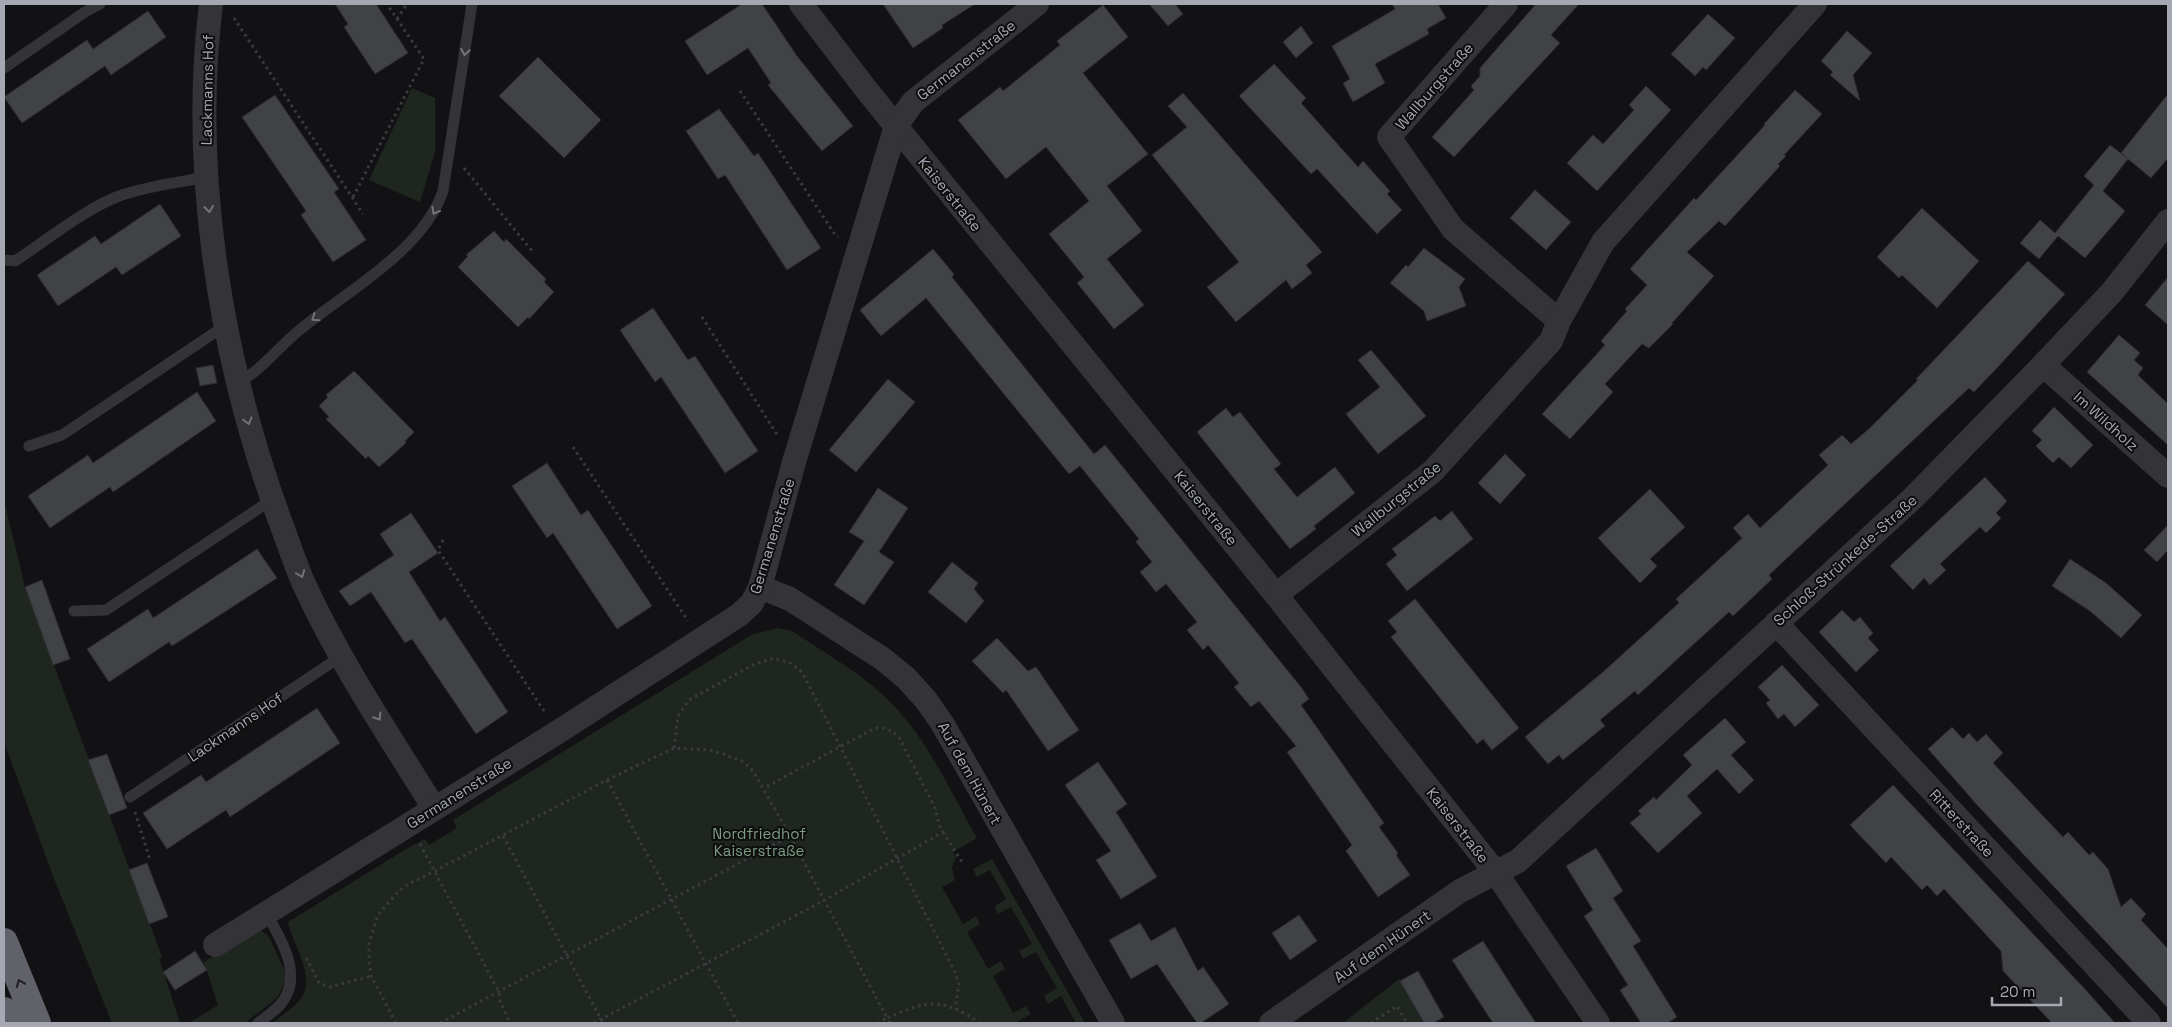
<svg xmlns="http://www.w3.org/2000/svg" width="2172" height="1027" font-family="'Space Grotesk',sans-serif">
<style>
.green{fill:#1f2620}
.building{fill:#414246;stroke:#2d2c2f}
.lines{fill:none;stroke-linecap:round;stroke-linejoin:round}
.path{stroke:#3a3b3f;stroke-width:3;stroke-dasharray:2.5 4;stroke-linecap:butt}
.service{stroke:#343438;stroke-width:11}
.minor{stroke:#343438;stroke-width:24}
.motorway{stroke:#606169;stroke-width:28}
.oneway{stroke:#72747c}
.oneway2{stroke:#1e1e20}
.labels{text-anchor:middle;dominant-baseline:central;stroke-width:4;stroke-linejoin:round;paint-order:stroke}
.street-label{font-size:15px;fill:#a5a8b3;stroke:#0d0d0e}
.park-label{font-size:15px;fill:#7d9c82;stroke:#0d0d0e}
</style>
<rect width="100%" height="100%" fill="#121214"/>
<g class="green">
<path d="M 412,88 L 435,98 L 435,152 L 420,202 L 369,180 Z"/>
<path d="M 4,501 L 25,587 L 162,957 L 159,958 L 180,1023 L 112,1023 L 53,876 L 4,742 Z"/>
<path d="M 778,628 L 792,631 C 822,651 856,670 883,695 C 925,733 949,789 977,838 L 953,852 L 956,857 L 952,868 L 955,880 L 942,887 L 963,924 L 976,916 L 980,924 L 967,932 L 988,969 L 1001,961 L 1005,969 L 993,976 L 1013,1013 L 1026,1006 L 1031,1014 L 1018,1021 L 1019,1023 L 272,1023 C 281,1016 292,1009 299,1001 C 318,978 293,946 288,922 L 411,846 L 425,839 L 429,845 L 457,828 L 453,820 L 751,635 Z"/>
<path d="M 992,859 L 1085,1023 L 1076,1023 L 1061,996 L 1048,1004 L 1044,996 L 1057,988 L 1036,952 L 1023,959 L 1019,951 L 1032,944 L 1011,907 L 998,914 L 994,907 L 1006,899 L 990,870 L 977,877 L 973,869 Z"/>
<path d="M 260,930 L 268,935 L 285,971 L 286,980 L 278,997 L 245,1023 L 189,1023 L 218,1005 L 204,962 L 255,931 Z"/>
<path d="M 1399,979 L 1424,1023 L 1343,1023 Z"/>
</g>
<g class="building">
<path d="M 335,4 L 376,4 L 408,53 L 375,74 L 344,27 L 348,24 Z"/>
<path d="M 742,4 L 762,4 L 797,56 L 853,126 L 822,151 L 768,85 L 771,83 L 748,48 L 707,75 L 685,41 Z"/>
<path d="M 883,4 L 975,4 L 942,25 L 943,28 L 913,48 Z"/>
<path d="M 1149,4 L 1175,4 L 1183,14 L 1168,26 Z"/>
<path d="M 1392,4 L 1438,4 L 1446,18 L 1427,29 L 1429,34 L 1375,64 L 1385,83 L 1353,102 L 1343,83 L 1350,79 L 1332,46 L 1395,9 Z"/>
<path d="M 1536,4 L 1579,4 L 1551,35 L 1560,43 L 1454,157 L 1432,137 L 1474,90 L 1471,86 L 1480,76 L 1480,68 Z"/>
<path d="M 1103,5 L 1128,37 L 1083,73 L 1148,154 L 1107,186 L 1142,231 L 1107,259 L 1144,305 L 1114,329 L 1077,283 L 1084,277 L 1049,234 L 1089,201 L 1046,147 L 1006,179 L 958,120 L 1000,87 L 1003,91 L 1060,45 L 1057,41 Z"/>
<path d="M 148,11 L 166,37 L 111,75 L 105,66 L 22,123 L 4,97 L 87,40 L 93,49 Z"/>
<path d="M 1708,14 L 1735,38 L 1706,70 L 1703,67 L 1695,76 L 1671,54 Z"/>
<path d="M 1301,26 L 1313,43 L 1296,58 L 1283,42 Z"/>
<path d="M 1847,31 L 1872,53 L 1853,75 L 1860,101 L 1830,75 L 1833,72 L 1821,61 Z"/>
<path d="M 538,57 L 601,120 L 564,158 L 499,96 Z"/>
<path d="M 1274,64 L 1306,98 L 1301,103 L 1358,167 L 1363,161 L 1390,191 L 1387,194 L 1402,210 L 1377,234 L 1317,169 L 1311,174 L 1239,96 Z"/>
<path d="M 1646,86 L 1671,110 L 1597,191 L 1567,163 L 1593,135 L 1603,144 L 1634,110 L 1629,105 Z"/>
<path d="M 1795,90 L 1822,114 L 1784,155 L 1786,156 L 1778,164 L 1780,166 L 1725,226 L 1719,221 L 1687,252 L 1714,276 L 1672,323 L 1673,324 L 1649,348 L 1642,344 L 1605,384 L 1613,392 L 1570,439 L 1542,414 L 1605,345 L 1601,341 L 1627,311 L 1625,309 L 1647,285 L 1630,269 L 1694,198 L 1696,200 L 1765,125 L 1764,124 Z"/>
<path d="M 1183,93 L 1322,252 L 1306,265 L 1312,273 L 1292,289 L 1286,280 L 1236,322 L 1207,287 L 1239,262 L 1152,155 L 1187,127 L 1168,106 Z"/>
<path d="M 2168,94 L 2168,158 L 2151,178 L 2128,159 L 2103,191 L 2125,211 L 2085,258 L 2058,236 L 2039,259 L 2020,243 L 2040,220 L 2055,233 L 2094,185 L 2084,176 L 2110,145 L 2127,158 L 2121,153 Z"/>
<path d="M 275,95 L 339,189 L 334,192 L 366,240 L 333,262 L 301,215 L 306,211 L 242,117 Z"/>
<path d="M 719,109 L 754,156 L 758,153 L 821,248 L 787,270 L 725,175 L 718,179 L 686,131 Z"/>
<path d="M 1535,190 L 1571,222 L 1546,250 L 1510,218 Z"/>
<path d="M 160,204 L 181,236 L 122,275 L 116,267 L 58,306 L 37,275 L 95,236 L 101,244 Z"/>
<path d="M 1922,208 L 1979,261 L 1937,308 L 1902,275 L 1899,278 L 1877,257 Z"/>
<path d="M 494,231 L 504,242 L 506,239 L 546,279 L 544,282 L 554,292 L 529,319 L 528,317 L 518,327 L 458,267 L 468,256 L 466,255 Z"/>
<path d="M 1424,248 L 1465,279 L 1459,287 L 1466,306 L 1427,321 L 1424,311 L 1390,283 L 1406,265 L 1408,267 Z"/>
<path d="M 933,249 L 954,274 L 952,277 L 1094,454 L 1105,445 L 1301,687 L 1309,699 L 1301,705 L 1384,823 L 1379,827 L 1398,853 L 1396,855 L 1410,875 L 1378,897 L 1346,851 L 1352,845 L 1287,752 L 1296,746 L 1259,701 L 1251,707 L 1234,687 L 1239,683 L 1208,645 L 1203,650 L 1187,630 L 1197,622 L 1166,584 L 1156,592 L 1140,572 L 1152,562 L 1136,542 L 1139,539 L 1080,466 L 1069,474 L 926,298 L 881,336 L 860,310 Z"/>
<path d="M 2028,261 L 2065,294 L 1996,369 L 1974,392 L 1969,388 L 1769,575 L 1772,579 L 1733,616 L 1729,612 L 1638,695 L 1635,691 L 1600,720 L 1605,726 L 1563,760 L 1559,755 L 1548,764 L 1525,737 L 1603,672 L 1679,603 L 1676,599 L 1742,538 L 1733,528 L 1748,514 L 1760,528 L 1828,465 L 1819,455 L 1842,435 L 1851,444 L 1870,428 L 1918,380 L 1916,379 Z"/>
<path d="M 2168,277 L 2168,325 L 2145,305 Z"/>
<path d="M 653,308 L 688,360 L 695,356 L 758,451 L 725,473 L 661,377 L 655,382 L 620,330 Z"/>
<path d="M 2119,335 L 2140,353 L 2134,360 L 2143,368 L 2138,375 L 2168,404 L 2168,445 L 2087,372 Z"/>
<path d="M 1371,350 L 1426,416 L 1378,454 L 1346,414 L 1380,387 L 1358,360 Z"/>
<path d="M 213,365 L 217,383 L 200,386 L 196,368 Z"/>
<path d="M 354,371 L 414,432 L 405,441 L 406,443 L 379,467 L 368,456 L 366,459 L 326,419 L 329,417 L 319,406 L 328,397 L 326,395 Z"/>
<path d="M 888,379 L 915,402 L 856,472 L 829,450 Z"/>
<path d="M 197,392 L 216,421 L 113,492 L 110,487 L 50,528 L 28,496 L 88,455 L 93,463 Z"/>
<path d="M 2054,407 L 2093,445 L 2071,468 L 2059,457 L 2053,463 L 2036,446 L 2042,440 L 2032,431 Z"/>
<path d="M 1226,408 L 1233,417 L 1240,412 L 1281,464 L 1274,469 L 1297,497 L 1335,467 L 1355,493 L 1314,526 L 1316,529 L 1290,549 L 1197,432 Z"/>
<path d="M 1505,454 L 1526,475 L 1500,504 L 1478,483 Z"/>
<path d="M 547,463 L 581,515 L 588,510 L 652,606 L 617,629 L 553,533 L 547,538 L 512,486 Z"/>
<path d="M 1985,477 L 2007,501 L 1996,513 L 2001,518 L 1986,533 L 1980,527 L 1940,564 L 1946,570 L 1930,585 L 1924,578 L 1913,590 L 1890,566 Z"/>
<path d="M 878,488 L 908,508 L 879,552 L 894,562 L 864,605 L 834,585 L 864,541 L 849,532 Z"/>
<path d="M 1650,489 L 1685,527 L 1650,559 L 1657,566 L 1640,583 L 1598,538 Z"/>
<path d="M 1452,511 L 1473,539 L 1407,591 L 1386,564 L 1397,555 L 1392,549 L 1435,516 L 1440,521 Z"/>
<path d="M 411,513 L 438,553 L 409,572 L 440,621 L 445,617 L 508,712 L 476,734 L 412,639 L 405,643 L 371,592 L 350,606 L 339,591 L 394,555 L 380,534 Z"/>
<path d="M 2168,525 L 2168,550 L 2157,562 L 2144,550 Z"/>
<path d="M 257,549 L 277,578 L 172,646 L 169,642 L 109,682 L 87,649 L 148,609 L 153,618 Z"/>
<path d="M 2070,559 L 2106,583 L 2142,615 L 2121,638 L 2090,611 L 2052,586 Z"/>
<path d="M 952,562 L 978,583 L 974,589 L 984,601 L 966,623 L 928,592 Z"/>
<path d="M 42,580 L 70,659 L 53,665 L 25,587 Z"/>
<path d="M 1415,599 L 1519,728 L 1492,750 L 1483,739 L 1477,744 L 1391,637 L 1397,632 L 1388,621 Z"/>
<path d="M 1842,610 L 1854,622 L 1860,617 L 1873,633 L 1868,638 L 1879,650 L 1856,672 L 1819,632 Z"/>
<path d="M 997,638 L 1028,671 L 1036,667 L 1079,730 L 1048,751 L 1006,690 L 1003,693 L 972,661 Z"/>
<path d="M 1782,665 L 1819,705 L 1795,727 L 1784,714 L 1778,719 L 1766,703 L 1770,700 L 1758,687 Z"/>
<path d="M 317,708 L 340,743 L 230,817 L 226,810 L 167,849 L 143,813 L 201,775 L 206,782 Z"/>
<path d="M 1725,718 L 1746,742 L 1731,755 L 1754,780 L 1739,794 L 1717,769 L 1687,796 L 1702,813 L 1658,853 L 1630,823 L 1641,814 L 1638,811 L 1654,797 L 1656,800 L 1692,765 L 1683,755 Z"/>
<path d="M 1952,727 L 1963,739 L 1969,733 L 1977,742 L 1986,734 L 2003,753 L 1993,763 L 2063,837 L 2068,832 L 2089,855 L 2093,852 L 2108,869 L 2121,907 L 2131,898 L 2146,914 L 2141,920 L 2168,949 L 2168,1008 L 1978,806 L 1928,749 Z"/>
<path d="M 107,754 L 127,808 L 109,815 L 88,760 Z"/>
<path d="M 1098,762 L 1127,804 L 1116,812 L 1157,877 L 1121,899 L 1096,860 L 1111,851 L 1065,785 Z"/>
<path d="M 1893,785 L 2084,988 L 2115,1023 L 2052,1023 L 2003,971 L 2001,951 L 1944,889 L 1937,896 L 1927,885 L 1922,890 L 1891,857 L 1886,863 L 1850,825 Z"/>
<path d="M 1596,848 L 1623,891 L 1613,898 L 1641,941 L 1633,946 L 1677,1017 L 1667,1023 L 1641,1023 L 1620,990 L 1628,985 L 1584,916 L 1593,910 L 1566,866 Z"/>
<path d="M 147,863 L 168,917 L 149,924 L 129,870 Z"/>
<path d="M 1299,915 L 1317,941 L 1290,960 L 1272,933 Z"/>
<path d="M 1140,923 L 1151,941 L 1175,927 L 1198,971 L 1203,967 L 1229,1004 L 1201,1023 L 1197,1023 L 1157,964 L 1131,979 L 1109,940 Z"/>
<path d="M 1483,941 L 1515,991 L 1536,1023 L 1493,1023 L 1452,960 Z"/>
<path d="M 195,951 L 207,970 L 175,990 L 163,972 Z"/>
<path d="M 1418,971 L 1444,1017 L 1433,1023 L 1424,1023 L 1400,981 Z"/>
</g>
<g class="lines">
<g class="path">
<path d="M 234,18 L 363,214"/>
<path d="M 397,19 L 407,4"/>
<path d="M 740,91 L 836,236 L 838,237"/>
<path d="M 464,168 L 533,252"/>
<path d="M 353,197 L 424,59 L 387,4"/>
<path d="M 702,317 L 778,436"/>
<path d="M 573,447 L 688,621"/>
<path d="M 443,540 L 438,550 L 546,714"/>
<path d="M 674,748 L 678,716 L 689,700 L 753,665 L 773,658 L 790,663 L 802,672 L 954,970 L 959,984 L 955,1009"/>
<path d="M 607,780 L 738,1023"/>
<path d="M 135,812 L 150,860"/>
<path d="M 943,832 L 962,862"/>
<path d="M 503,836 L 603,1023"/>
<path d="M 420,844 L 499,992 L 500,1001 L 510,1023"/>
<path d="M 306,960 L 307,959 L 319,983 L 330,987 L 371,976"/>
<path d="M 396,1023 L 371,976 L 369,960 L 369,943 L 378,915 L 395,895 L 405,886 L 435,871 L 607,780 L 674,748 L 709,750 L 723,754 L 742,761 L 753,771 L 790,836 L 887,1018 L 878,1023"/>
<path d="M 440,1023 L 790,836"/>
<path d="M 594,1023 L 823,901 L 943,832 L 939,825 L 935,808 L 899,737 L 892,731 L 883,728 L 875,728 L 764,788"/>
<path d="M 890,1023 L 887,1018 C 928,1000 941,997 980,1023"/>
<path d="M 1371,1023 L 1397,1006 L 1407,1023"/>
</g>
<g class="service">
<path d="M 4,68 L 85,12 L 100,4"/>
<path d="M 4,260 L 15,261 C 47,240 85,209 119,196 C 147,186 177,183 206,177"/>
<path d="M 238,383 C 263,369 279,346 302,328 C 349,290 423,250 443,191 L 472,4"/>
<path d="M 29,446 L 62,435 L 226,325"/>
<path d="M 74,611 L 106,610 L 273,499"/>
<path d="M 130,797 L 340,657"/>
<path d="M 258,1023 C 265,1018 273,1012 279,1006 C 305,978 282,940 266,913"/>
</g>
<g class="minor">
<path d="M 211,4 C 190,174 221,358 279,518 C 287,539 294,561 303,582 C 339,661 388,734 434,808"/>
<path d="M 801,4 L 865,88 L 1276,595 L 1496,873 L 1598,1023"/>
<path d="M 1506,4 L 1389,137 L 1453,229 L 1559,321"/>
<path d="M 2043,365 L 2168,476"/>
<path d="M 760,587 L 790,599 L 883,659 L 906,678 L 926,700 L 942,723 L 1113,1023"/>
<path d="M 1276,595 L 1433,471 L 1551,341 L 1559,321 L 1603,242 L 1815,4"/>
<path d="M 1776,623 L 2149,1023"/>
<path d="M 215,945 L 558,732 L 739,615 L 752,603 L 760,587 L 794,462 L 896,126 L 913,102 L 1037,4"/>
<path d="M 1271,1023 L 1460,891 L 1518,861 L 1914,497 L 2043,365 L 2112,292 L 2168,221"/>
</g>
<g class="motorway">
<path d="M 4,942 L 37,1023"/>
<path d="M 4,1011 L 9,1023"/>
</g>
</g>
<defs><path id="oneway-chevron" d="M-2-3.5L2.5 0L-2 3.5" fill="none" stroke-width="1.6" stroke-linecap="round" stroke-linejoin="round" transform="scale(1.25)"/></defs>
<g class="oneway">
<use href="#oneway-chevron" transform="translate(465 52) rotate(99)"/>
<use href="#oneway-chevron" transform="translate(209 209) rotate(83)"/>
<use href="#oneway-chevron" transform="translate(435 211) rotate(119)"/>
<use href="#oneway-chevron" transform="translate(315 318) rotate(145)"/>
<use href="#oneway-chevron" transform="translate(248 421) rotate(75)"/>
<use href="#oneway-chevron" transform="translate(301 574) rotate(69)"/>
<use href="#oneway-chevron" transform="translate(378 717) rotate(58)"/>
</g>
<use class="oneway2" href="#oneway-chevron" transform="translate(20 983) rotate(-112)"/>
<g class="labels">
<g class="street-label">
<text transform="translate(966 60) rotate(-38)">Germanenstraße</text>
<text transform="translate(1434 86) rotate(-49)">Wallburgstraße</text>
<text transform="translate(207 90) rotate(-89)">Lackmanns Hof</text>
<text transform="translate(950 194) rotate(51)">Kaiserstraße</text>
<text transform="translate(2106 421) rotate(42)">Im Wildholz</text>
<text transform="translate(1396 499) rotate(-39)">Wallburgstraße</text>
<text transform="translate(1206 508) rotate(51)">Kaiserstraße</text>
<text transform="translate(772 536) rotate(-73)">Germanenstraße</text>
<text transform="translate(1845 560) rotate(-42)">Schloß-Strünkede-Straße</text>
<text transform="translate(235 727) rotate(-34)">Lackmanns Hof</text>
<text transform="translate(970 773) rotate(61)">Auf dem Hünert</text>
<text transform="translate(459 793) rotate(-32)">Germanenstraße</text>
<text transform="translate(1962 823) rotate(47)">Ritterstraße</text>
<text transform="translate(1458 825) rotate(52)">Kaiserstraße</text>
<text transform="translate(1382 946) rotate(-35)">Auf dem Hünert</text>
</g>
<g class="park-label">
<text x="759" y="833">Nordfriedhof<tspan x="759" dy="17">Kaiserstraße</tspan></text>
</g>
</g>
<rect width="2172" height="1027" fill="none" stroke="#a5a8b3" stroke-width="10"/>
<path d="M1992 997v8h69v-8" fill="none" stroke="#a5a8b3" stroke-width="2.5"/>
<text x="2000" y="997" font-size="15" fill="#a5a8b3" stroke="#0d0d0e" stroke-width="4" paint-order="stroke">20 m</text>
</svg>
